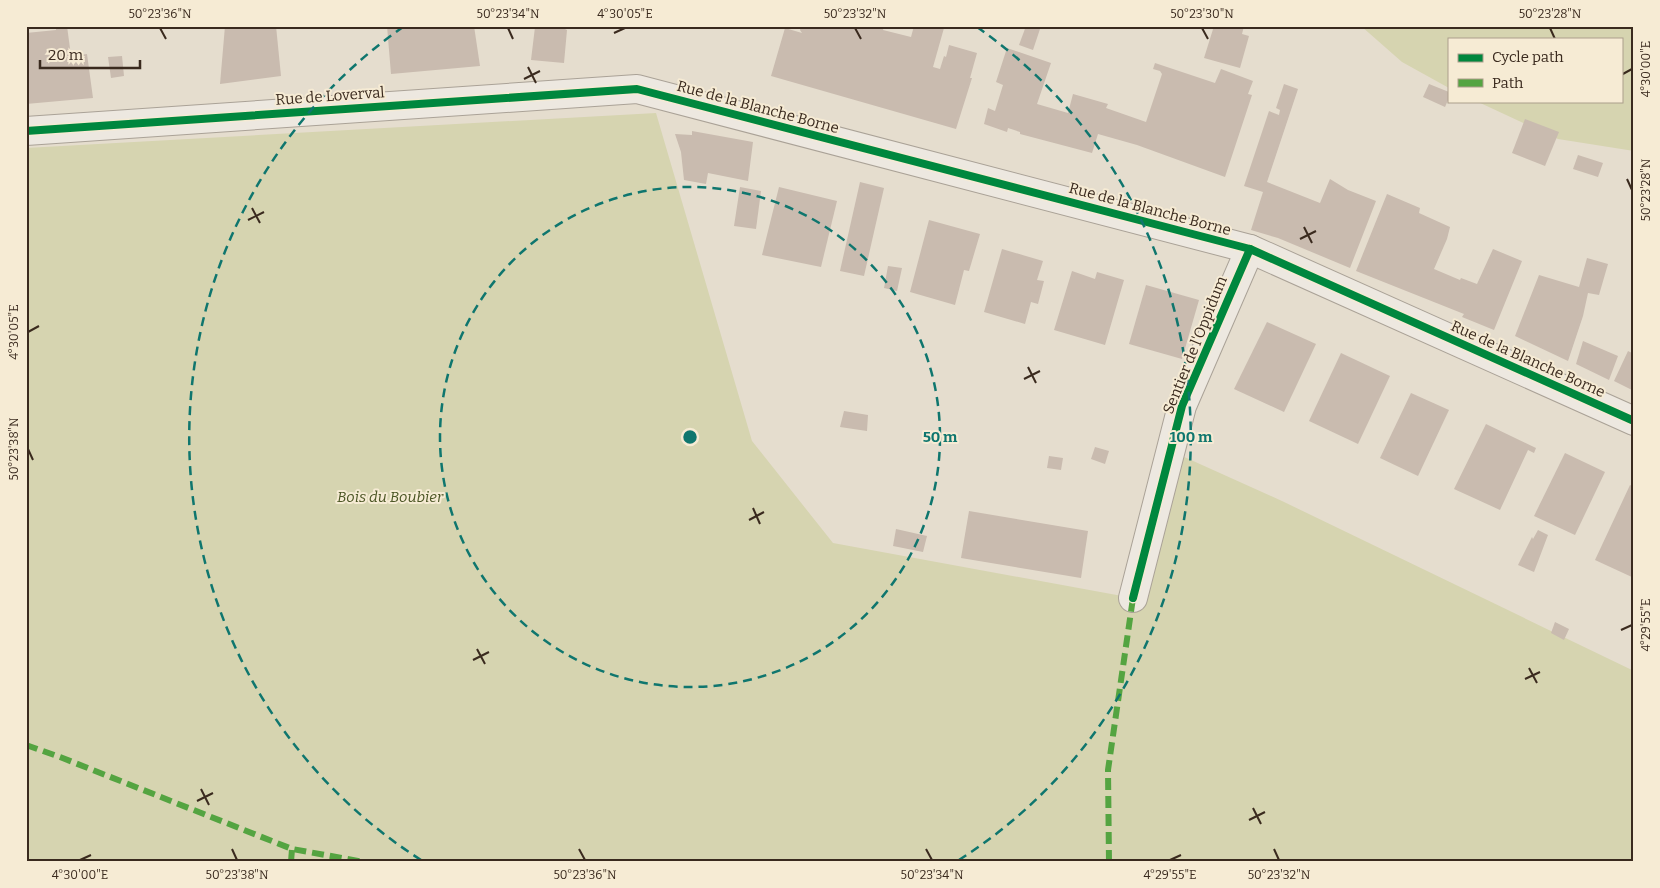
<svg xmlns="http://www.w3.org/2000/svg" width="1660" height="888" font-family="Bitter,serif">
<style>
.green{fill:#d6d4b0}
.building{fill:#c9bbaf}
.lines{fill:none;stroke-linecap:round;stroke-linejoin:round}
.minor-casing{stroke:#aaa297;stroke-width:30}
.tertiary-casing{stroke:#aaa297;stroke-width:30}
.minor{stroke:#ede8e0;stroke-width:28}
.tertiary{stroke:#ede8e0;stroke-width:28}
.quiet{stroke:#54a441;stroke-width:6;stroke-dasharray:12 6;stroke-linecap:butt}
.cycleway-casing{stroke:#f6ebd4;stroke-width:11}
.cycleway{stroke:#00873e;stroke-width:8}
.ticks{fill:none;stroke:#3a2a1e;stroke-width:2}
.ring{fill:none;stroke:#0f766e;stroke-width:2.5;stroke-dasharray:9 6}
.labels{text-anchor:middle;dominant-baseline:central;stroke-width:4;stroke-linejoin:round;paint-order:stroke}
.street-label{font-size:15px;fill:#3a2a1e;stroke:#f6ebd4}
.park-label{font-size:15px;font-style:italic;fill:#4c5625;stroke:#f6ebd4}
.centre{fill:#0f766e;stroke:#f6ebd4;stroke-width:2.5}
.ring-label{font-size:15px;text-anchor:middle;font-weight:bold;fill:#0f766e;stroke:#f6ebd4;stroke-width:4;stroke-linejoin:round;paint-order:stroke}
.neatline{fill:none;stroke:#3a2a1e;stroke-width:2}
.ticks-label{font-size:12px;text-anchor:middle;fill:#3a2a1e}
</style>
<rect width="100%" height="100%" fill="#e5ddce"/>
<g class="green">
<path d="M 1361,26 L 1634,26 L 1634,151 L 1558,139 L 1476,101 L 1621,101 L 1621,39 L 1449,39 L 1449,88 L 1402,62 Z"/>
<path d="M 656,113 L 752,441 L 833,543 L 1133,598 L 1171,451 L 1282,501 L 1634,671 L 1634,862 L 26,862 L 26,148 Z"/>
</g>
<g class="building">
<path d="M 56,26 L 67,26 L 71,56 L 87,54 L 93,98 L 26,104 L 26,33 L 56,30 Z"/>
<path d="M 225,26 L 276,26 L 281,76 L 220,84 Z"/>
<path d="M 387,26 L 474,26 L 480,66 L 391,74 Z"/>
<path d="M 546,26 L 565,26 L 565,29 L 567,30 L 564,63 L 531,60 L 535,27 Z"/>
<path d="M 801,26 L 833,26 L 837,28 L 838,26 L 884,26 L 883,30 L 911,37 L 914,26 L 937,26 L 944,28 L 933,67 L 940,69 L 944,56 L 946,57 L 949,45 L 977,53 L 970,78 L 972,78 L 956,129 L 771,76 L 785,28 L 802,33 L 800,30 Z"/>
<path d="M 1026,26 L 1041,26 L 1033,50 L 1019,45 Z"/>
<path d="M 1214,26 L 1244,26 L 1242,34 L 1249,36 L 1240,68 L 1204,58 Z"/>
<path d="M 1007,48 L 1051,63 L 1037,104 L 1068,113 L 1073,94 L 1108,104 L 1106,108 L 1146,122 L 1162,74 L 1160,71 L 1153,69 L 1155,63 L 1215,83 L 1221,69 L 1253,81 L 1248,94 L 1252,95 L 1225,177 L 1137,145 L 1098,134 L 1092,153 L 1020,134 L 1020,132 L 1008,128 L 1007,132 L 984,124 L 988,108 L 995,111 L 1003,85 L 996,82 Z"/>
<path d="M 122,56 L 124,76 L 111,78 L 108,57 Z"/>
<path d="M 1284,84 L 1298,89 L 1267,182 L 1320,203 L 1330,179 L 1348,190 L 1376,201 L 1350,268 L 1278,238 L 1251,230 L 1263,192 L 1244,186 L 1269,111 L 1279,115 L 1280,110 L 1276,108 Z"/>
<path d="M 1429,84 L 1449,92 L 1449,98 L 1445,107 L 1423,97 Z"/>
<path d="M 1525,119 L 1559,132 L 1545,166 L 1512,153 Z"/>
<path d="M 692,131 L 753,142 L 748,181 L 708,173 L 706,184 L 684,180 L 681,152 L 675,134 L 692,135 Z"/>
<path d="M 1578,155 L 1603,163 L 1598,177 L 1573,169 Z"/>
<path d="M 860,182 L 884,188 L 864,276 L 840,271 Z"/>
<path d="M 740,187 L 761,191 L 756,229 L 734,226 Z"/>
<path d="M 779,187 L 837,201 L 821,267 L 762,255 Z"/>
<path d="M 1387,194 L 1420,208 L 1419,213 L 1450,227 L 1447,239 L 1434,269 L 1460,280 L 1461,278 L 1477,284 L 1493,249 L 1522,261 L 1494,330 L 1462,317 L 1464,314 L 1356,271 Z"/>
<path d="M 929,220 L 980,234 L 969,271 L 964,270 L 955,305 L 910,292 Z"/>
<path d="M 1002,249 L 1043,261 L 1037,280 L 1044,281 L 1038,304 L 1031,302 L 1025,324 L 984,312 Z"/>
<path d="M 1587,258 L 1608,264 L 1599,295 L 1588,293 L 1583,316 L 1568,361 L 1515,336 L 1539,275 L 1579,287 Z"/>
<path d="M 888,266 L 902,268 L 897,291 L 884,288 Z"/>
<path d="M 1072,271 L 1095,279 L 1097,272 L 1124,280 L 1105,345 L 1054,330 Z"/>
<path d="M 1146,285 L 1199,300 L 1182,359 L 1129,344 Z"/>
<path d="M 1267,322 L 1316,344 L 1284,412 L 1234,389 Z"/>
<path d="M 1583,341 L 1618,356 L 1609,380 L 1576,364 Z"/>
<path d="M 1634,348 L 1634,391 L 1614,381 L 1628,351 L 1632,353 Z"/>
<path d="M 1341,353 L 1390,376 L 1358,444 L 1309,421 Z"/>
<path d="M 1411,393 L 1449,410 L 1418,476 L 1380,458 Z"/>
<path d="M 844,411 L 868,415 L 867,431 L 840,427 Z"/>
<path d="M 1486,424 L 1536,448 L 1534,453 L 1528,450 L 1500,510 L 1454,489 Z"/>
<path d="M 1095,447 L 1109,451 L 1105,464 L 1091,459 Z"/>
<path d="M 1565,453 L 1605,472 L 1575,535 L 1534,516 Z"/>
<path d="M 1049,456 L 1063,458 L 1061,470 L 1047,468 Z"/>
<path d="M 1630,485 L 1634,487 L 1634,578 L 1595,560 Z"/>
<path d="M 969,511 L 1088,531 L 1081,578 L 961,558 Z"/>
<path d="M 896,529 L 927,536 L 923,552 L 893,546 Z"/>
<path d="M 1538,530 L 1548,535 L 1534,572 L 1518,565 L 1532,537 L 1533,539 Z"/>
<path d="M 1555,622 L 1569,629 L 1564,640 L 1551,633 Z"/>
</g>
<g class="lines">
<defs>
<path id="minor" d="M 1133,598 L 1182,406 L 1250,249"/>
<path id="tertiary" d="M 26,131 L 637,89 L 1250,249 L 1634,421"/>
</defs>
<use href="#minor" class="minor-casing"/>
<use href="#tertiary" class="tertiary-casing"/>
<use href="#minor" class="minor"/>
<use href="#tertiary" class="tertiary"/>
<g class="quiet">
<path d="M 26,745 L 60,757 L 292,849 L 364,862"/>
<path d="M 291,862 L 292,849"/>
<path d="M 1109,862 L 1108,770 L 1133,598"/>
</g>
<defs>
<g id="cycleway">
<path d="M 26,131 L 637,89 L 1250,249 L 1634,421"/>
<path d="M 1133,598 L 1182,406 L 1250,249"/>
</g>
</defs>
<use href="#cycleway" class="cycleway-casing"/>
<use href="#cycleway" class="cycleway"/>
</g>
<path class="ticks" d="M 160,28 L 166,39M 508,28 L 513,39M 855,28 L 861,39M 1202,28 L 1208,39M 1550,28 L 1555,39M 614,33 L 625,28M 528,67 L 536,83M 1621,75 L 1632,69M 524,79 L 540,71M 1627,179 L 1632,190M 252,208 L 260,223M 248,220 L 264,212M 1304,227 L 1312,243M 1300,239 L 1316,231M 28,332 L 39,326M 1028,367 L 1036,383M 1024,379 L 1040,371M 28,449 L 33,460M 753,508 L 760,524M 749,520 L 764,512M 1621,630 L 1632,625M 477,649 L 485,664M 473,660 L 489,652M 1529,668 L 1537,683M 1525,679 L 1540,672M 201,789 L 209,805M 197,801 L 213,793M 1253,808 L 1261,824M 1249,820 L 1265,812M 232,849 L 237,860M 579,849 L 585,860M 926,849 L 932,860M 1274,849 L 1279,860M 80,860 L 91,855M 1170,860 L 1181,855"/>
<g class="ring">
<circle cx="690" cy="437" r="250"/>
<path d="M421 860A501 501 0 0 1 403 27M977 27A501 501 0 0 1 959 860"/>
</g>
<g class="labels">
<g class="street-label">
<text transform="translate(330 96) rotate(-4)">Rue de Loverval</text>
<text transform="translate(758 107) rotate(15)">Rue de la Blanche Borne</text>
<text transform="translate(1150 209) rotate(15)">Rue de la Blanche Borne</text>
<text transform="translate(1195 345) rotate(-68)">Sentier de l'Oppidum</text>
<text transform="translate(1528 359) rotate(24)">Rue de la Blanche Borne</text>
</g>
<g class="park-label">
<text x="390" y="497">Bois du Boubier</text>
</g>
</g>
<circle cx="690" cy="437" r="8" class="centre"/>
<g class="ring-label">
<text x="940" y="442">50 m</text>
<text x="1191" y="442">100 m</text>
</g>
<rect width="1660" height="888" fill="none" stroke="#f6ebd4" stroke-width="55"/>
<rect x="1448" y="38" width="175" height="65" fill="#f6ebd4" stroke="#ab9e8b"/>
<rect x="1458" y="54" width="25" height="8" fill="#00873e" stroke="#ab9e8b"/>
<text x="1492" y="62" font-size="15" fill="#3a2a1e">Cycle path</text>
<rect x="1458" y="79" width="25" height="8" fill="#54a441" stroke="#ab9e8b"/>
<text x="1492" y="88" font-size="15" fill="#3a2a1e">Path</text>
<path d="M40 60v8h100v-8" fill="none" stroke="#3a2a1e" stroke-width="2.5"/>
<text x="48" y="60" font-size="15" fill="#3a2a1e" stroke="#f6ebd4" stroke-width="4" paint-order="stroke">20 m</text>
<rect x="28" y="28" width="1604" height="832" class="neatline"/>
<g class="ticks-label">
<text x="160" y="18">50°23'36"N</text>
<text x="508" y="18">50°23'34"N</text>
<text x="625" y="18">4°30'05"E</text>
<text x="855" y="18">50°23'32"N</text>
<text x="1202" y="18">50°23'30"N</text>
<text x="1550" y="18">50°23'28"N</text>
<text transform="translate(1646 69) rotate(-90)" y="4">4°30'00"E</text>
<text transform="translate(1646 190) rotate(-90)" y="4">50°23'28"N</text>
<text transform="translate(14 332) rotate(-90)" y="4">4°30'05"E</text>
<text transform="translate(14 449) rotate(-90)" y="4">50°23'38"N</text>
<text transform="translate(1646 625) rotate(-90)" y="4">4°29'55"E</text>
<text x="80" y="879">4°30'00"E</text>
<text x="237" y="879">50°23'38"N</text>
<text x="585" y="879">50°23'36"N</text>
<text x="932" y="879">50°23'34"N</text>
<text x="1170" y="879">4°29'55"E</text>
<text x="1279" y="879">50°23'32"N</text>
</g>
</svg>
